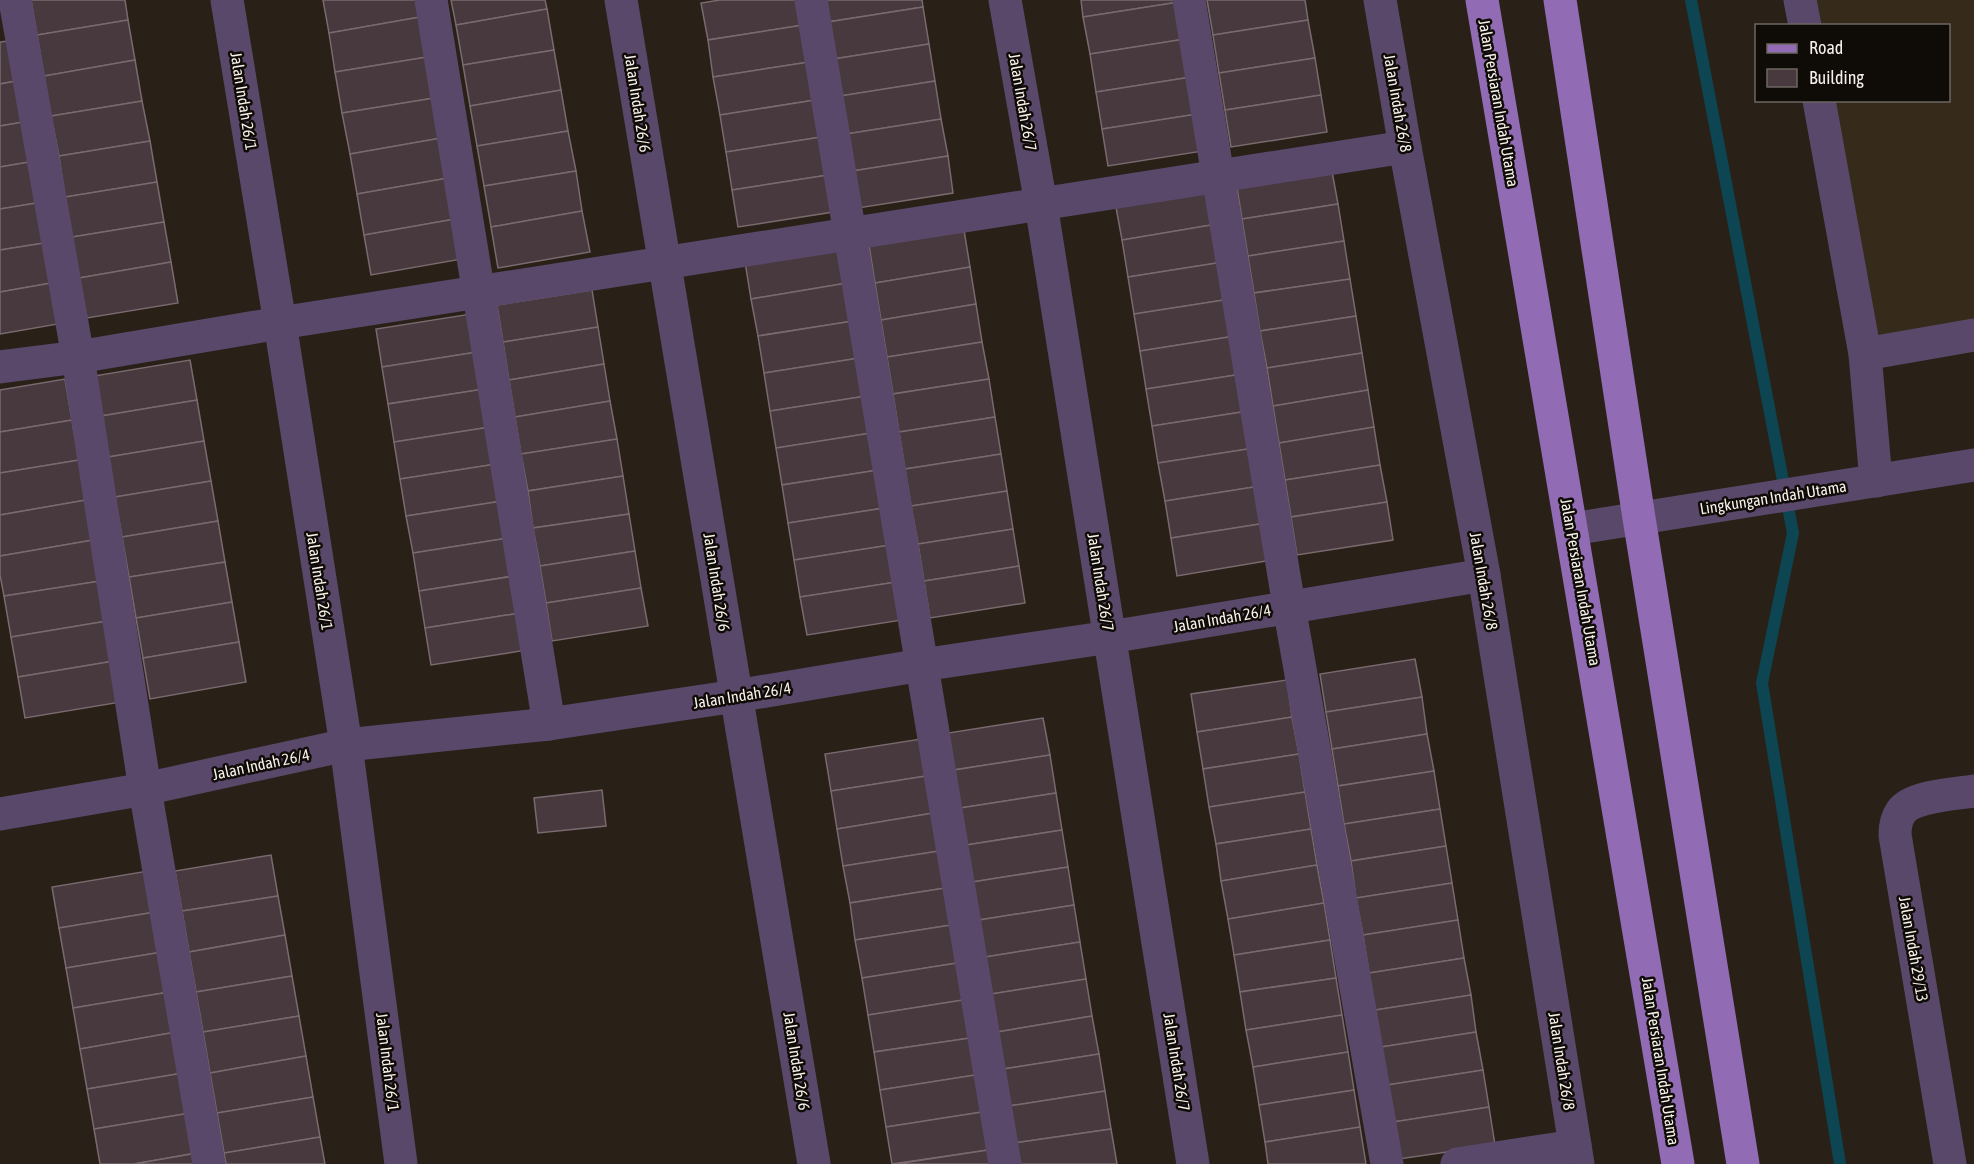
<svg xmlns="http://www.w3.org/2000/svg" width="1974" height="1164" font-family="'Asap Condensed',sans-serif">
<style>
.built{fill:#362a1b}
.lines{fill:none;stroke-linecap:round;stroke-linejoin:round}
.stream{stroke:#0d4552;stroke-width:12}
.building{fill:#47393d;stroke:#7a6a6f;stroke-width:1.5}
.minor{stroke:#5a486b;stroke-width:33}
.major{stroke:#916bb4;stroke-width:33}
.labels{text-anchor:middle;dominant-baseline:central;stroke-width:5;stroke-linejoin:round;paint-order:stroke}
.street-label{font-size:16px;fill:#f7f1ea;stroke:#0f0b07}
</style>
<rect width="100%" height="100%" fill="#292117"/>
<path class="built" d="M 1811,0 L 1974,0 L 1974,326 L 1873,344 L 1829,101 L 1948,100 L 1948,26 L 1815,25 Z"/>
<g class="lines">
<path class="stream" d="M 1691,0 L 1793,533 L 1762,683 L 1840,1164"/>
</g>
<g class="building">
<path d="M 31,0 L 125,0 L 128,20 L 37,35 Z"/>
<path d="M 323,0 L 417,0 L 420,17 L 329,33 Z"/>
<path d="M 451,0 L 545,0 L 547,9 L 456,25 Z"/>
<path d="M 720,0 L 799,0 L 803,25 L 708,40 L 701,3 Z"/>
<path d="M 824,0 L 922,0 L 923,7 L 828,22 Z"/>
<path d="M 1081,0 L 1178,0 L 1179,2 L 1083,17 Z"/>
<path d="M 1207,0 L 1305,0 L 1308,20 L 1213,35 Z"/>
<path d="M 1179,2 L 1185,39 L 1090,54 L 1083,17 Z"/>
<path d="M 923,7 L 929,44 L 833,59 L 828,22 Z"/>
<path d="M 547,9 L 554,50 L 463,65 L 456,25 Z"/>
<path d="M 420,17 L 427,57 L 335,72 L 329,33 Z"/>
<path d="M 128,20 L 135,60 L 44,76 L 37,35 Z"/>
<path d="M 1308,20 L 1315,58 L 1219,73 L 1213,35 Z"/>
<path d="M 803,25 L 809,62 L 713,77 L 708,40 Z"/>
<path d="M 1185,39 L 1191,77 L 1096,92 L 1090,54 Z"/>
<path d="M 8,41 L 16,81 L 0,84 L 0,42 Z"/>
<path d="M 929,44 L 935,81 L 840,96 L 833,59 Z"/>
<path d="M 554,50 L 561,90 L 470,106 L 463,65 Z"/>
<path d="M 427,57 L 434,98 L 342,113 L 335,72 Z"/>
<path d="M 1315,58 L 1321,95 L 1225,110 L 1219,73 Z"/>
<path d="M 135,60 L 142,101 L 51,116 L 44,76 Z"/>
<path d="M 809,62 L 815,100 L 720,115 L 713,77 Z"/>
<path d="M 1191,77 L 1197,114 L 1102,129 L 1096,92 Z"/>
<path d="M 16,81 L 23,122 L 0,126 L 0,84 Z"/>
<path d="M 935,81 L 941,119 L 846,134 L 840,96 Z"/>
<path d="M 561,90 L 568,131 L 477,146 L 470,106 Z"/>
<path d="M 1321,95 L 1327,132 L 1231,147 L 1225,110 Z"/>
<path d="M 434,98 L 441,138 L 350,154 L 342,113 Z"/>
<path d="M 815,100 L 821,137 L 726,152 L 720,115 Z"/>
<path d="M 142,101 L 150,141 L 59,156 L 51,116 Z"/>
<path d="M 1197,114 L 1203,151 L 1108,166 L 1102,129 Z"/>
<path d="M 941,119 L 948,156 L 852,171 L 846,134 Z"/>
<path d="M 23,122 L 29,162 L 0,167 L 0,126 Z"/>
<path d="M 568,131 L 576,171 L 484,186 L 477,146 Z"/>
<path d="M 821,137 L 828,175 L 732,190 L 726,152 Z"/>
<path d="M 441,138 L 448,178 L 357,194 L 350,154 Z"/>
<path d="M 150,141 L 157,182 L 65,197 L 59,156 Z"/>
<path d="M 948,156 L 953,193 L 858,208 L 852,171 Z"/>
<path d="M 29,162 L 36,203 L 0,209 L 0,167 Z"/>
<path d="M 1331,166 L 1338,204 L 1242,219 L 1236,181 Z"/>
<path d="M 576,171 L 582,211 L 491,227 L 484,186 Z"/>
<path d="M 828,175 L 833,212 L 738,227 L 732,190 Z"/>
<path d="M 448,178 L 455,219 L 364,235 L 357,194 Z"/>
<path d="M 157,182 L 164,222 L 72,237 L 65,197 Z"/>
<path d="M 1211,187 L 1217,224 L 1122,240 L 1115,202 Z"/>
<path d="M 36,203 L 44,243 L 0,250 L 0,209 Z"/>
<path d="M 1338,204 L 1344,241 L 1248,256 L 1242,219 Z"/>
<path d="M 582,211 L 590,252 L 498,268 L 491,227 Z"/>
<path d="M 455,219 L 462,259 L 371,275 L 364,235 Z"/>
<path d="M 164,222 L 171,262 L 79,278 L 72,237 Z"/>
<path d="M 1217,224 L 1223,262 L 1128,277 L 1122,240 Z"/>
<path d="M 964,230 L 970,267 L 875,283 L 869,245 Z"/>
<path d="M 1344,241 L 1350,279 L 1254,293 L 1248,256 Z"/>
<path d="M 44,243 L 51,283 L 0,292 L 0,250 Z"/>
<path d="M 841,247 L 847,283 L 751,299 L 745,262 Z"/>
<path d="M 171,262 L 178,303 L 87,318 L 79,278 Z"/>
<path d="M 1223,262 L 1230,299 L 1134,314 L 1128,277 Z"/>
<path d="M 970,267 L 976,304 L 881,320 L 875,283 Z"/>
<path d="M 1350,279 L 1356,316 L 1260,331 L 1254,293 Z"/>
<path d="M 51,283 L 58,324 L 0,334 L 0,292 Z"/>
<path d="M 847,283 L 853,321 L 758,336 L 751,299 Z"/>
<path d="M 592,290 L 598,327 L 503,342 L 497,305 Z"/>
<path d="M 1230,299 L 1235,336 L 1140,351 L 1134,314 Z"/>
<path d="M 976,304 L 982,342 L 887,357 L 881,320 Z"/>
<path d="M 471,314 L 477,352 L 382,367 L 376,329 Z"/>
<path d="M 1356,316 L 1362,353 L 1267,368 L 1260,331 Z"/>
<path d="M 853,321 L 859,358 L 764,373 L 758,336 Z"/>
<path d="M 598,327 L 604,364 L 509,380 L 503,342 Z"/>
<path d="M 1235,336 L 1242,374 L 1146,389 L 1140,351 Z"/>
<path d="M 982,342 L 989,379 L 893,394 L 887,357 Z"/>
<path d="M 477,352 L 484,389 L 388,404 L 382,367 Z"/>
<path d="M 1362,353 L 1368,390 L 1273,406 L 1267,368 Z"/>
<path d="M 859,358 L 866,396 L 770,411 L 764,373 Z"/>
<path d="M 190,360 L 197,400 L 101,416 L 94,376 Z"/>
<path d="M 604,364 L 610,401 L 515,417 L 509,380 Z"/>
<path d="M 1242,374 L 1248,411 L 1152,426 L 1146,389 Z"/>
<path d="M 65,379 L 72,420 L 0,432 L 0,390 Z"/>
<path d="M 989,379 L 995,417 L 899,432 L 893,394 Z"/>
<path d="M 484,389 L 490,427 L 394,442 L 388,404 Z"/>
<path d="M 1368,390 L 1374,427 L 1279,443 L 1273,406 Z"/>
<path d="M 866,396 L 871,433 L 776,448 L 770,411 Z"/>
<path d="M 197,400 L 204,441 L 108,457 L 101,416 Z"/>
<path d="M 610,401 L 617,439 L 521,454 L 515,417 Z"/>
<path d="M 1248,411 L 1254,448 L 1158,463 L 1152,426 Z"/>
<path d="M 995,417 L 1001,454 L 905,469 L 899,432 Z"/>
<path d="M 72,420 L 79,460 L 0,473 L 0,432 Z"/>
<path d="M 490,427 L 496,464 L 400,479 L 394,442 Z"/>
<path d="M 1374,427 L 1380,465 L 1285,480 L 1279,443 Z"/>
<path d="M 871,433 L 878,470 L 782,485 L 776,448 Z"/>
<path d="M 617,439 L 623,476 L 528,491 L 521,454 Z"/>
<path d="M 204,441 L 211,481 L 115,497 L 108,457 Z"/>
<path d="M 1254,448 L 1260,486 L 1165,501 L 1158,463 Z"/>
<path d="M 1001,454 L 1007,491 L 911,506 L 905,469 Z"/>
<path d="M 79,460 L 86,500 L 0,515 L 0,473 Z"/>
<path d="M 496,464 L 502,501 L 406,516 L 400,479 Z"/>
<path d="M 1380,465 L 1387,502 L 1291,517 L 1285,480 Z"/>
<path d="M 878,470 L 884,508 L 788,523 L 782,485 Z"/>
<path d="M 623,476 L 629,514 L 533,528 L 528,491 Z"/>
<path d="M 211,481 L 218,521 L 122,537 L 115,497 Z"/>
<path d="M 1260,486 L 1266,523 L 1171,538 L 1165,501 Z"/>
<path d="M 1007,491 L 1013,529 L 918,544 L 911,506 Z"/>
<path d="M 86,500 L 93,540 L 0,556 L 0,515 Z"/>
<path d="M 502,501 L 508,538 L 413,553 L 406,516 Z"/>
<path d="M 1387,502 L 1393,540 L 1297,555 L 1291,517 Z"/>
<path d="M 884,508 L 890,545 L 794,560 L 788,523 Z"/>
<path d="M 629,514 L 635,551 L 540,566 L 533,528 Z"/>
<path d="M 218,521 L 225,562 L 129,577 L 122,537 Z"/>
<path d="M 1266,523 L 1272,560 L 1177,576 L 1171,538 Z"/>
<path d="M 1013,529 L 1019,566 L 924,581 L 918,544 Z"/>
<path d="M 508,538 L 514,576 L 419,591 L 413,553 Z"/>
<path d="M 93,540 L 100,581 L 4,596 L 0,575 L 0,556 Z"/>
<path d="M 890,545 L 896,582 L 800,597 L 794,560 Z"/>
<path d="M 635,551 L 641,588 L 546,603 L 540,566 Z"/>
<path d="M 225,562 L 232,602 L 136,618 L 129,577 Z"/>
<path d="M 1019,566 L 1025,603 L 930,618 L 924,581 Z"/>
<path d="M 514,576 L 520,613 L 425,628 L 419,591 Z"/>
<path d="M 100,581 L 107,621 L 11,637 L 4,596 Z"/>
<path d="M 896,582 L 902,620 L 807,635 L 800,597 Z"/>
<path d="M 641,588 L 648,626 L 552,641 L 546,603 Z"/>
<path d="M 232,602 L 239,642 L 143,658 L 136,618 Z"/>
<path d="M 520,613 L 527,650 L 431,665 L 425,628 Z"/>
<path d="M 107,621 L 114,661 L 18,677 L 11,637 Z"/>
<path d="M 239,642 L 246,682 L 150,699 L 143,658 Z"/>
<path d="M 1415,659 L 1422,697 L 1326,712 L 1320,674 Z"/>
<path d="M 114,661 L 121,702 L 25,718 L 18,677 Z"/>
<path d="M 1287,680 L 1292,717 L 1197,732 L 1191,694 Z"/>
<path d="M 1422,697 L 1427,734 L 1332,749 L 1326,712 Z"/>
<path d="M 1292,717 L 1299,754 L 1203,769 L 1197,732 Z"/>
<path d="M 1043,718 L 1050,755 L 954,770 L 948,733 Z"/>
<path d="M 1427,734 L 1434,771 L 1338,786 L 1332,749 Z"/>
<path d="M 921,739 L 926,776 L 831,791 L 825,754 Z"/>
<path d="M 1299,754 L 1305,792 L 1209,807 L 1203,769 Z"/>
<path d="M 1050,755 L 1056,793 L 960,808 L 954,770 Z"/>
<path d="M 1434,771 L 1440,809 L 1344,824 L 1338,786 Z"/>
<path d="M 926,776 L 933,813 L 837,829 L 831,791 Z"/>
<path d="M 602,790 L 606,826 L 538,833 L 534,798 Z"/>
<path d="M 1305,792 L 1311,829 L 1216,844 L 1209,807 Z"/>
<path d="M 1056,793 L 1062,830 L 966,845 L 960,808 Z"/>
<path d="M 1440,809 L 1446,846 L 1351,861 L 1344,824 Z"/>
<path d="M 933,813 L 939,851 L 843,866 L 837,829 Z"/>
<path d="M 1311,829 L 1317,865 L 1221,881 L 1216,844 Z"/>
<path d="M 1062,830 L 1068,867 L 972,882 L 966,845 Z"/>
<path d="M 1446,846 L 1452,883 L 1356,898 L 1351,861 Z"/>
<path d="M 939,851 L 945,888 L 850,903 L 843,866 Z"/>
<path d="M 271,855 L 278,896 L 182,911 L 175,871 Z"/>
<path d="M 1317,865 L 1324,903 L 1228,919 L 1221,881 Z"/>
<path d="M 1068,867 L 1074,905 L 979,920 L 972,882 Z"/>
<path d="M 148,871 L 155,912 L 59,928 L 52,887 Z"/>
<path d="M 1452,883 L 1458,920 L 1363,935 L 1356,898 Z"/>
<path d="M 945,888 L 951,925 L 855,940 L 850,903 Z"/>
<path d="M 278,896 L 285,935 L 189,952 L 182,911 Z"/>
<path d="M 1324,903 L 1330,940 L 1234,955 L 1228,919 Z"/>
<path d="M 1074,905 L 1080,942 L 985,957 L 979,920 Z"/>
<path d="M 155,912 L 162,952 L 66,968 L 59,928 Z"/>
<path d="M 1458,920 L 1464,958 L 1369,973 L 1363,935 Z"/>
<path d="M 951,925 L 957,963 L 862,978 L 855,940 Z"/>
<path d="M 285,935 L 292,976 L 196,992 L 189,952 Z"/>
<path d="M 1330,940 L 1336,978 L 1240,992 L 1234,955 Z"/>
<path d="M 1080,942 L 1086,979 L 991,994 L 985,957 Z"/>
<path d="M 162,952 L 169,992 L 73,1008 L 66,968 Z"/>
<path d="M 1464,958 L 1471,995 L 1375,1010 L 1369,973 Z"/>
<path d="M 957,963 L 963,1000 L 868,1015 L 862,978 Z"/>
<path d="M 292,976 L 299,1016 L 203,1032 L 196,992 Z"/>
<path d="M 1336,978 L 1342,1015 L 1246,1030 L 1240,992 Z"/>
<path d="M 1086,979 L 1092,1016 L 997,1032 L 991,994 Z"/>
<path d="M 169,992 L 176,1032 L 80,1049 L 73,1008 Z"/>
<path d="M 1471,995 L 1476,1032 L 1381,1047 L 1375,1010 Z"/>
<path d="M 963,1000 L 970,1038 L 874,1052 L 868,1015 Z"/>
<path d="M 1342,1015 L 1348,1052 L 1253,1067 L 1246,1030 Z"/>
<path d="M 299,1016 L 306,1056 L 210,1073 L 203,1032 Z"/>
<path d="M 1092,1016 L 1099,1054 L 1003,1069 L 997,1032 Z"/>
<path d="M 176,1032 L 183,1073 L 87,1089 L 80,1049 Z"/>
<path d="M 1476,1032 L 1483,1070 L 1387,1085 L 1381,1047 Z"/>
<path d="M 970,1038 L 975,1075 L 880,1090 L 874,1052 Z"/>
<path d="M 1348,1052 L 1354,1090 L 1259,1105 L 1253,1067 Z"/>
<path d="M 1099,1054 L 1105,1091 L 1009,1106 L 1003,1069 Z"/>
<path d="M 306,1056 L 313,1097 L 217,1113 L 210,1073 Z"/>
<path d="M 1483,1070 L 1489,1107 L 1393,1122 L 1387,1085 Z"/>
<path d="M 183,1073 L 190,1113 L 94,1129 L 87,1089 Z"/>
<path d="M 975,1075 L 982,1112 L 886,1127 L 880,1090 Z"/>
<path d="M 1354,1090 L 1360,1127 L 1265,1142 L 1259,1105 Z"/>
<path d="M 1105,1091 L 1111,1129 L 1015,1143 L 1009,1106 Z"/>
<path d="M 313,1097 L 320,1137 L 224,1153 L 217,1113 Z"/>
<path d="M 1489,1107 L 1495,1145 L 1399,1159 L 1393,1122 Z"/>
<path d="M 982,1112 L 988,1150 L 892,1164 L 886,1127 Z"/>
<path d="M 190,1113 L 197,1153 L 134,1164 L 100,1164 L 94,1129 Z"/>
<path d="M 1360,1127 L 1366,1164 L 1268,1164 L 1265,1142 Z"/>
<path d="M 1111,1129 L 1117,1164 L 1019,1164 L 1015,1143 Z"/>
<path d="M 320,1137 L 325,1164 L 226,1164 L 224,1153 Z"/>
<path d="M 988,1150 L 990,1164 L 896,1164 Z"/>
<path d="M 197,1153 L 198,1164 L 134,1164 Z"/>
</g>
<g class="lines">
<g class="minor">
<path d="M 15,0 L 78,357 L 145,789 L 209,1164"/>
<path d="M 227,0 L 280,323 L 346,745 L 401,1164"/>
<path d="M 431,0 L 549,724"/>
<path d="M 621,0 L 814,1164"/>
<path d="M 811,0 L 1005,1164"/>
<path d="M 1005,0 L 1041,204 L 1193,1164"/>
<path d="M 1189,0 L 1289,606 L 1387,1164"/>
<path d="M 1380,0 L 1405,147 L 1484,575 L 1578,1164"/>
<path d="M 1800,0 L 1805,26"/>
<path d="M 1819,100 L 1865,354 L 1876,481"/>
<path d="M 1865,354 L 1974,335"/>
<path d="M 0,367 L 78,357 L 280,323 L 1405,147"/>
<path d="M 1572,529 L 1974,465"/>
<path d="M 0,814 L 145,789 L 346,745 L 549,724 L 736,696 L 922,665 L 1110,637 L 1484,575"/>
<path d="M 1457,1164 L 1575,1146"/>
<path d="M 1950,1164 L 1895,835 C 1895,827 1896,819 1901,812 C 1912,796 1955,794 1974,791"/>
</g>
<g class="major">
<path d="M 1482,0 L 1678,1164"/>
<path d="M 1560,0 L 1639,518 L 1743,1164"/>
</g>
</g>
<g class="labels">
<g class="street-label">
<text transform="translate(244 101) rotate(81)">Jalan Indah 26/1</text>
<text transform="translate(1023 102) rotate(80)">Jalan Indah 26/7</text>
<text transform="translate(638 103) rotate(81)">Jalan Indah 26/6</text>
<text transform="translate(1398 103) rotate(80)">Jalan Indah 26/8</text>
<text transform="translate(1499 103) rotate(80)">Jalan Persiaran Indah Utama</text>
<text transform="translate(1773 497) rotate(-9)">Lingkungan Indah Utama</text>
<text transform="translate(320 581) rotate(81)">Jalan Indah 26/1</text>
<text transform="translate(1484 581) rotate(80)">Jalan Indah 26/8</text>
<text transform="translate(717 582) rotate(81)">Jalan Indah 26/6</text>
<text transform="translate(1101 582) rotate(81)">Jalan Indah 26/7</text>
<text transform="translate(1581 582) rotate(80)">Jalan Persiaran Indah Utama</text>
<text transform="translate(1222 618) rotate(-10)">Jalan Indah 26/4</text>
<text transform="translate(742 695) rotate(-9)">Jalan Indah 26/4</text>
<text transform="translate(261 764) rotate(-12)">Jalan Indah 26/4</text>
<text transform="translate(1914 949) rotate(80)">Jalan Indah 29/13</text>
<text transform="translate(797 1061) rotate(81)">Jalan Indah 26/6</text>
<text transform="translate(1562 1061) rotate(81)">Jalan Indah 26/8</text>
<text transform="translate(1661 1061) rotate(81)">Jalan Persiaran Indah Utama</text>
<text transform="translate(388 1062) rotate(83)">Jalan Indah 26/1</text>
<text transform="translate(1177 1062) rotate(81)">Jalan Indah 26/7</text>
</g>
</g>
<rect x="1755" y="24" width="195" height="78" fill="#0f0b07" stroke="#6c6762" stroke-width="1.5"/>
<rect x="1767" y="44" width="30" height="9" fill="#916bb4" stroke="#6c6762" stroke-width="1.5"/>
<text x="1809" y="54" font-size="18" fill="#f7f1ea">Road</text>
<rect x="1767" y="69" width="30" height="18" fill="#47393d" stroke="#6c6762" stroke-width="1.5"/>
<text x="1809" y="84" font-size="18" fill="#f7f1ea">Building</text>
</svg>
